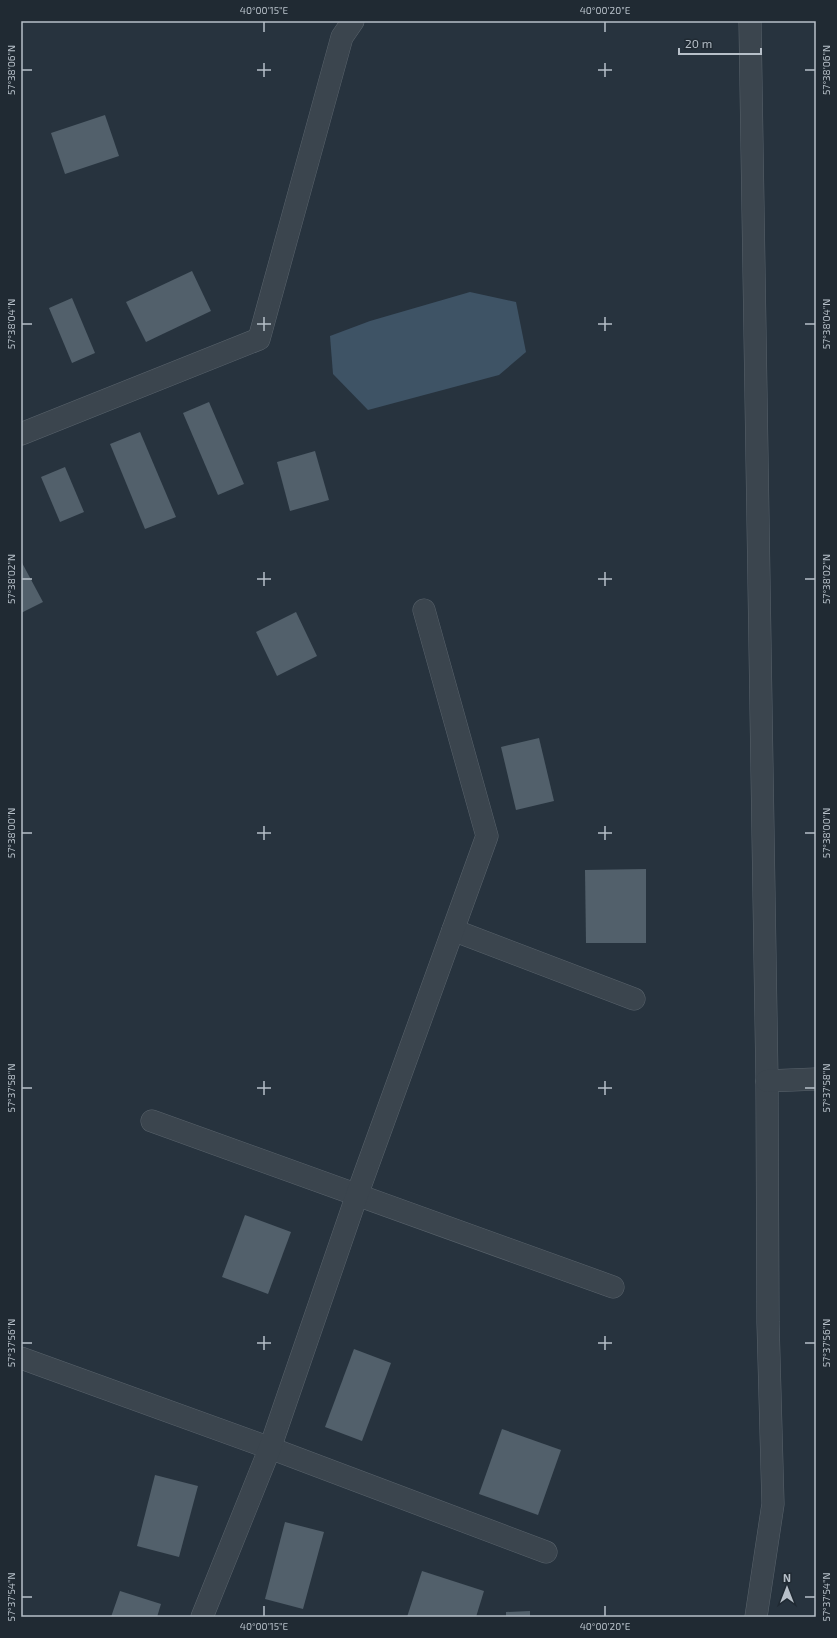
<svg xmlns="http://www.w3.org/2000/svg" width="837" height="1638" font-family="'Exo 2',sans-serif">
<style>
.water{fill:#3e5365}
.building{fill:#52606b}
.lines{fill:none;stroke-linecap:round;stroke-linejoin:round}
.minor-casing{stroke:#59636c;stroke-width:23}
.minor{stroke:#3b454e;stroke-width:22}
.ticks{fill:none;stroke:#b7c0c9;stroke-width:1.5}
.neatline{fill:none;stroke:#b7c0c9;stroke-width:1.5}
.ticks-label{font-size:10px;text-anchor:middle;fill:#b7c0c9}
</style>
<rect width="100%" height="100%" fill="#27333e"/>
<path class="water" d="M 470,292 L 516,302 L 526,352 L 499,375 L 368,410 L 333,374 L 330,336 L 370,321 Z"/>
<g class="building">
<path d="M 105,115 L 119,156 L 65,174 L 51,133 Z"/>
<path d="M 192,271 L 211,311 L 146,342 L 126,302 Z"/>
<path d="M 72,298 L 95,353 L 72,363 L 49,308 Z"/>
<path d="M 209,402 L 244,484 L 218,495 L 183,413 Z"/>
<path d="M 140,432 L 176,517 L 145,529 L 110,444 Z"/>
<path d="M 315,451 L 329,500 L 290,511 L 277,462 Z"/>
<path d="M 65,467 L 84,512 L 60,522 L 41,477 Z"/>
<path d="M 21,561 L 43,602 L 21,613 Z"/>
<path d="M 296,612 L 317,656 L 277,676 L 256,632 Z"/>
<path d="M 539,738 L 554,801 L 516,810 L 501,747 Z"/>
<path d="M 646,869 L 646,943 L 586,943 L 585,870 Z"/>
<path d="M 245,1215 L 291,1232 L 268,1294 L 222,1277 Z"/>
<path d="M 354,1349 L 391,1363 L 362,1441 L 325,1427 Z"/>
<path d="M 502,1429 L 561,1450 L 538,1515 L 479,1494 Z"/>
<path d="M 155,1475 L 198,1486 L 179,1557 L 137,1546 Z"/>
<path d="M 285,1522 L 324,1532 L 303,1609 L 265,1599 Z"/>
<path d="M 422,1571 L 484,1591 L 476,1617 L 407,1617 Z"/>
<path d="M 120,1591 L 161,1604 L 157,1617 L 111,1617 Z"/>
<path d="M 530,1611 L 530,1617 L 506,1617 L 506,1612 Z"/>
</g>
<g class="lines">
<defs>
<g id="minor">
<path d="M 750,21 L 767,1081 L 768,1322 L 773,1504 L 756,1617"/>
<path d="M 21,434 L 259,339 L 342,37 L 353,21"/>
<path d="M 453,930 L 634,999"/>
<path d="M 767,1081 L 816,1079"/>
<path d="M 152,1121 L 613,1287"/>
<path d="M 21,1358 L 270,1448 L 546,1552"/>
<path d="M 202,1617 L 270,1448 L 357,1195 L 487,836 L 424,610"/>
</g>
</defs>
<use href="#minor" class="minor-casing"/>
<use href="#minor" class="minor"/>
</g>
<path class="ticks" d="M 264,22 L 264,32M 605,22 L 605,32M 264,63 L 264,77M 605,63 L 605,77M 22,70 L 32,70M 257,70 L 271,70M 598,70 L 612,70M 805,70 L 815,70M 264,317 L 264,331M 605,317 L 605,331M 22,324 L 32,324M 257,324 L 271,324M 598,324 L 612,324M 805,324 L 815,324M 264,572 L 264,586M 605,572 L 605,586M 22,579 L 32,579M 257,579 L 271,579M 598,579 L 612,579M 805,579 L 815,579M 264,826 L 264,840M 605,826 L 605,840M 22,833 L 32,833M 257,833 L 271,833M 598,833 L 612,833M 805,833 L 815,833M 264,1081 L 264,1095M 605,1081 L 605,1095M 22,1088 L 32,1088M 257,1088 L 271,1088M 598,1088 L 612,1088M 805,1088 L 815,1088M 264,1336 L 264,1350M 605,1336 L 605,1350M 22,1343 L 32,1343M 257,1343 L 271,1343M 598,1343 L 612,1343M 805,1343 L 815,1343M 22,1597 L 32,1597M 805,1597 L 815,1597M 264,1606 L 264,1616M 605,1606 L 605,1616"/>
<rect width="837" height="1638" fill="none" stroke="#202a33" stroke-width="44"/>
<g transform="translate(787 1588)" stroke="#202a33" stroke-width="3" paint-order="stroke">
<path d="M0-3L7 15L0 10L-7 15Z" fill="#b7c0c9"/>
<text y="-6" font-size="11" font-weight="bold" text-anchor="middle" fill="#b7c0c9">N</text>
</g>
<path d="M679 48v6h82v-6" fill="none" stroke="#b7c0c9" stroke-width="2"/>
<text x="685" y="48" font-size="12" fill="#b7c0c9" stroke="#202a33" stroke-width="3" paint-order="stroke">20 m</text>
<rect x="22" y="22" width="793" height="1594" class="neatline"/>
<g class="ticks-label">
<text x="264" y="14">40°00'15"E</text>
<text x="605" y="14">40°00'20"E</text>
<text transform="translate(11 70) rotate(-90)" y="4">57°38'06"N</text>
<text transform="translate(826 70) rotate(-90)" y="4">57°38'06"N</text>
<text transform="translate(11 324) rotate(-90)" y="4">57°38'04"N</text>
<text transform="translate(826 324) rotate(-90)" y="4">57°38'04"N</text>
<text transform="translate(11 579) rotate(-90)" y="4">57°38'02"N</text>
<text transform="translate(826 579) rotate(-90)" y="4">57°38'02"N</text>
<text transform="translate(11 833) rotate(-90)" y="4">57°38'00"N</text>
<text transform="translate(826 833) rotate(-90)" y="4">57°38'00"N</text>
<text transform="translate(11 1088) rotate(-90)" y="4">57°37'58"N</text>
<text transform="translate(826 1088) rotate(-90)" y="4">57°37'58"N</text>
<text transform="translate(11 1343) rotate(-90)" y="4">57°37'56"N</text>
<text transform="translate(826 1343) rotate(-90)" y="4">57°37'56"N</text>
<text transform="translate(11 1597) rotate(-90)" y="4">57°37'54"N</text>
<text transform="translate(826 1597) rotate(-90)" y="4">57°37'54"N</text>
<text x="264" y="1630">40°00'15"E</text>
<text x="605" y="1630">40°00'20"E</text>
</g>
</svg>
